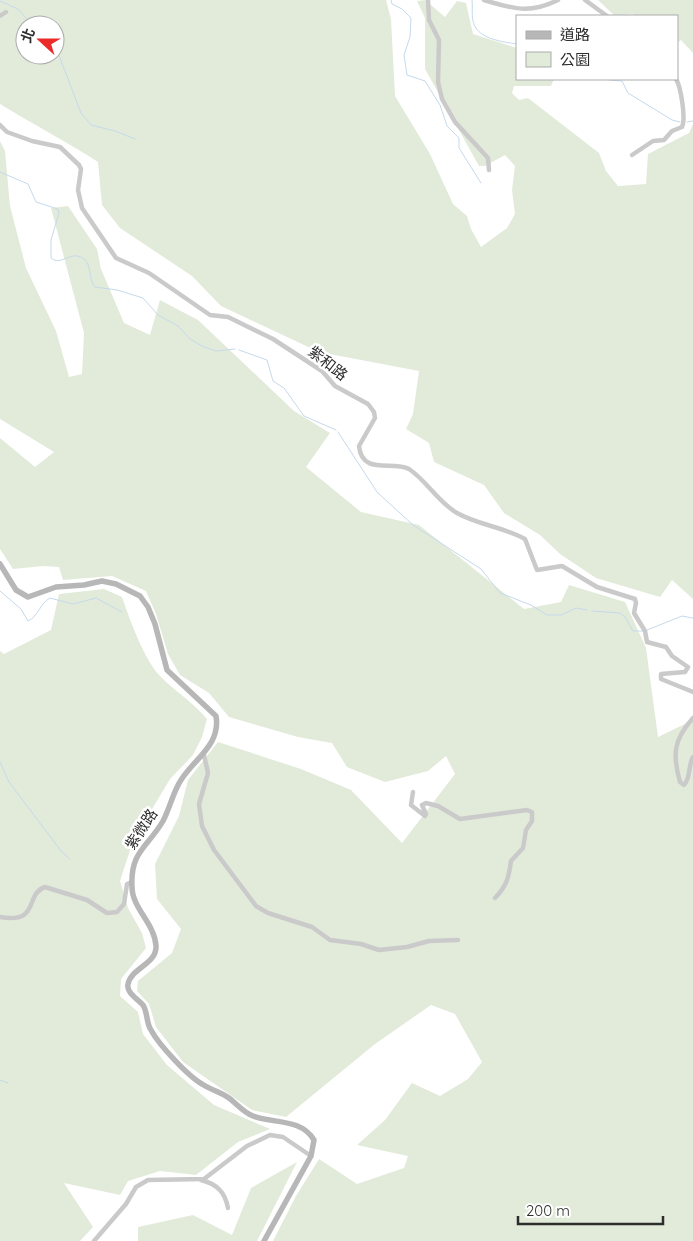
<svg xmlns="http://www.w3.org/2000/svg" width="693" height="1241" font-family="Quicksand,'Noto Sans TC',sans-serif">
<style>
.green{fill:#e2ebda;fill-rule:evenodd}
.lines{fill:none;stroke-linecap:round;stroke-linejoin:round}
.stream{stroke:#c5d9ec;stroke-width:1}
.street{stroke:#cacaca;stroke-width:4.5}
.secondary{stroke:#b7b7b7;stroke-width:5.5}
.labels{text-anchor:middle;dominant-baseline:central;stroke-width:5;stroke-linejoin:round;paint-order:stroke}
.street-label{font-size:15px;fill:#2d2d2d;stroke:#fff}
</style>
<rect width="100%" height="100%" fill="#fff"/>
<g class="green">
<path d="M 0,0 L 386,0 L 391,19 L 395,96 L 430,154 L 453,204 L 467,216 L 471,229 L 481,247 L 507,228 L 515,214 L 512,190 L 515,166 L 505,155 L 485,166 L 479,166 L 425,69 L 425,18 L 417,1 L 425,0 L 445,17 L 457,1 L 466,3 L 473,34 L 517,48 L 517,79 L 554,79 L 551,86 L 514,86 L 512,93 L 519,100 L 528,98 L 599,153 L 606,171 L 618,186 L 646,184 L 648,154 L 689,133 L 693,124 L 693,599 L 672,580 L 660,597 L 596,578 L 560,554 L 540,535 L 504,513 L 484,485 L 434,462 L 429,443 L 406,429 L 413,414 L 419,371 L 319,352 L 221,306 L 192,276 L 120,228 L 102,205 L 98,162 C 66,141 32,124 0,104 ZM 25,25 L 55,25 L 55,55 L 25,55 Z"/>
<path d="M 598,0 L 693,0 L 693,53 L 681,40 L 677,43 L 677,16 L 634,16 L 633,14 L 615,16 Z"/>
<path d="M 0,141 L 5,151 L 10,206 L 26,268 L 56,331 L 69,377 L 82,374 L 84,333 L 51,208 L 68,206 L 97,249 L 101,269 L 124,323 L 150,335 L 160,300 L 198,320 L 294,411 L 330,433 L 306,467 L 361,512 L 419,525 L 524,609 L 561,602 L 569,585 L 625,602 L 646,648 L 658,737 L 693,720 L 693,1241 L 273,1241 L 296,1196 L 319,1159 L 357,1184 L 404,1168 L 408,1156 L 357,1145 L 385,1120 L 412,1083 L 440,1096 L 468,1079 L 482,1062 L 455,1014 L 431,1005 L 375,1044 L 286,1117 L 252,1110 L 183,1062 L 156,1027 L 149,1004 L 137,991 L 138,981 L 172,953 L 181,929 L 157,899 L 155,864 L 179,816 L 188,780 L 218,742 L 301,769 L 351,790 L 402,843 L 455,774 L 446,756 L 428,771 L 385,782 L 347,767 L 332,743 L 298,737 L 229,717 L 209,693 L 180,675 L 168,654 L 156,614 L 146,591 L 112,576 L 63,580 L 59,567 L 43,566 L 13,569 L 0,549 L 0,438 L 35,467 L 54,452 L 0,419 Z"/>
<path d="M 104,589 L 122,597 C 130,620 144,660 161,677 C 176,692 193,702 207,719 L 202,737 L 193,755 L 170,779 L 133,841 L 120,881 L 128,908 L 142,933 L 146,948 L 121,979 L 120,996 L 138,1012 L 143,1034 L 167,1065 L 214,1105 L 270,1129 L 238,1142 L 196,1175 L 160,1171 L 128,1181 L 120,1195 L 64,1183 L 93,1227 L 80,1241 L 0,1241 L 0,651 L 4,654 L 51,630 L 59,594 Z"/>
<path d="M 297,1162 L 257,1241 L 138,1241 L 138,1227 L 193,1215 L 232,1235 L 251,1188 Z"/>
</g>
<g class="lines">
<g class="stream">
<path d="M 391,0 L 392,4 L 402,9 L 411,18 L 410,37 L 404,55 L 407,75 L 425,81 L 440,105 L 447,126 L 459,138 L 459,148 L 481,183"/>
<path d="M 472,0 C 473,8 471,17 474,24 C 479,39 503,42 517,44"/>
<path d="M 0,1 L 18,9 L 32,25"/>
<path d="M 55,45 L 81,113 L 91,125 L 115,131 L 135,139"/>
<path d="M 609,80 L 622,81 L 628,93 L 672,120 L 680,122"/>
<path d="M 687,122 L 693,121"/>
<path d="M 0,172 L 28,184 L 36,202 L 58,209 L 59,213 L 51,240 L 51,258 C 61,267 71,249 84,259 C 92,265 88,279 95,287 L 117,290 L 143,298 L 158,315 L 178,326 L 190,339 L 202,346 L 216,351 L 235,349"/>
<path d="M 239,350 L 267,360 L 273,381 L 284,388 L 304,416 L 336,430"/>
<path d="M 338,432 L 377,492 L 413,525 L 481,569 L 500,593 L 531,605 L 547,615 L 561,615 L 576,608 L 587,610"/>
<path d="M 0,591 L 21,609 L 28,621 C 38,617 40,603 50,598 L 73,604 L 96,598 L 122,612"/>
<path d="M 592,611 L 620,613 L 625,617 L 633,631 L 643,631"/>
<path d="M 647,630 L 682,616 L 693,618"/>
<path d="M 0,762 L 9,782 L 61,851 L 70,859"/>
<path d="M 0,1080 L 8,1083"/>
</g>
<g class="street">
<path d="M 428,0 L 429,20 L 439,40 L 438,82 L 442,99 L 455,122 L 488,158 L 489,170"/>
<path d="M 484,0 C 513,9 530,14 558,0"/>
<path d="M 585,0 L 607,16"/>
<path d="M 0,16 L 6,12"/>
<path d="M 0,125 L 7,132 L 32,141 L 60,147 L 79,165 L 81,169 L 78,190 L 82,208 L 116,258 L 149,273 L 210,315 L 228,317 L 273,339 L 322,371 L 335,386 L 368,404 L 374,412 L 375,418 L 359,446 C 362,476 393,460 409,469 C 427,481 438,502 457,513 C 478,525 504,527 525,539 L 537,570 L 562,566 L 597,587 L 635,599 L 636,603 L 634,613 L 645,631 L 647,642 L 666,647 L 672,656 L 688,667 L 685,672 L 661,674 L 661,679 L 693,692"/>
<path d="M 632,155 L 653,141 L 664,140 L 672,131 L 682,127 C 686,119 681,87 676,79"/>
<path d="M 693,718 C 674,739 672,754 680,782 L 684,785 C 691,778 688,765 693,757"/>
<path d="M 204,755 L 208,773 L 199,804 L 202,826 L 214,850 L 256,906 L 268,913 L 312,927 L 330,940 L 361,944 L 379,950 L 407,947 L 429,941 L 458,940"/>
<path d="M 413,792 L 411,805 L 425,816 L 426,814 L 422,805 L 426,803 L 438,806 L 460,819 L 527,810 L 532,812 L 532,821 L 526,830 L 523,848 L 511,861 C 509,876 507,886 495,898"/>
<path d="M 0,917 C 41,924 24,894 45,887 L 87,900 L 107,913 L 117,912 L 124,904 L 127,884 L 132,882"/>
<path d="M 201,1180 C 217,1184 225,1192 228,1208"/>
<path d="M 94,1241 L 126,1204 L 136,1187 L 148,1180 L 204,1179 L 247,1146 L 270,1135 L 283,1137 L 311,1156"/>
</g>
<path class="secondary" d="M 0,564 L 16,590 L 28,597 L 56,587 L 84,585 L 102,581 L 116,584 L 140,596 L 148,607 L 155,624 L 167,670 L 216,716 C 221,745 194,759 181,780 C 173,792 170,808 163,821 C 148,847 130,851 132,887 C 132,908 155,924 156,946 C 157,964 131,968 128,984 C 126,993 138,999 143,1005 C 148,1013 146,1023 151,1030 C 159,1045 188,1076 202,1084 C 211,1090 221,1092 229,1098 C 237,1104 243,1112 253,1116 C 274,1124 301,1118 314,1140 L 311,1156 L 264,1241"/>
</g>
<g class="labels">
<g class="street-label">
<text transform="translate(328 363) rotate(38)">紫和路</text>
<text transform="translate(141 829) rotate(-57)">紫微路</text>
</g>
</g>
<rect x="516" y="15" width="162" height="65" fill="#ffffff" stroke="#ababab"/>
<rect x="526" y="31" width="25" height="8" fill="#b7b7b7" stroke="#ababab"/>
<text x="560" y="40" font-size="15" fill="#2d2d2d">道路</text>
<rect x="526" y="52" width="25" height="15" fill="#e2ebda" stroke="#ababab"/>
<text x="560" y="65" font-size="15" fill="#2d2d2d">公園</text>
<g transform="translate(40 40) rotate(291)"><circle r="24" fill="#ffffff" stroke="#ababab"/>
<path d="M0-4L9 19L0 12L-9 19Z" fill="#ea2b29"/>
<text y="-8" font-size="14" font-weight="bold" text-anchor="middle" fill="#2d2d2d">北</text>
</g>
<path d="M518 1216v8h145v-8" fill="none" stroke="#2d2d2d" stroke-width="2.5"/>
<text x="526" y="1216" font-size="15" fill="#2d2d2d" stroke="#ffffff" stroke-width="4" paint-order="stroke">200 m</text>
</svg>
